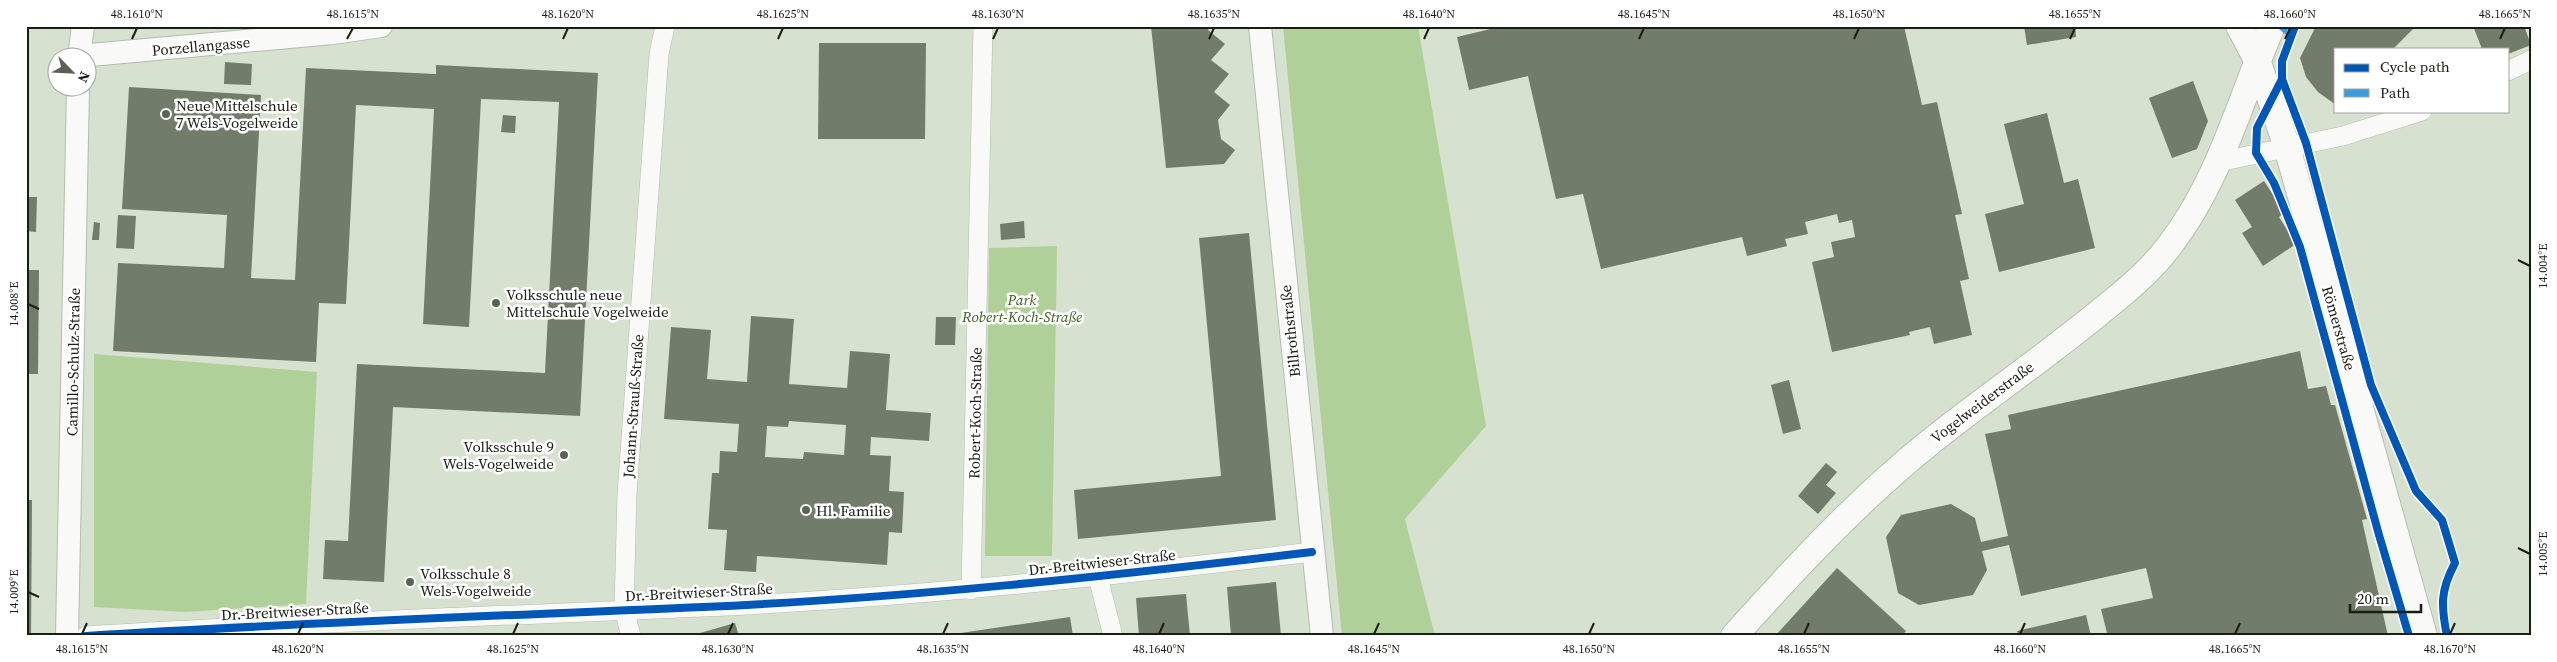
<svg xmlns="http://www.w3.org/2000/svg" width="2557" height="662" font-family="'Source Serif 4',serif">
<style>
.green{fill:#b0d09a}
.building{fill:#727c6b;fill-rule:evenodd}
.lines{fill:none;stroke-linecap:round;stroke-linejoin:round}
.minor-casing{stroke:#b4bdaf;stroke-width:20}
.tertiary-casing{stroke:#b4bdaf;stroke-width:24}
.secondary-casing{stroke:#b4bdaf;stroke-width:28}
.minor{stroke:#f9faf8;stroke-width:19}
.tertiary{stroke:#f9faf8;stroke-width:22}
.secondary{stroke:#f9faf8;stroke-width:26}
.quiet{stroke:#3b9bde;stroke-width:6;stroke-dasharray:12 6;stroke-linecap:butt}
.cycleway-casing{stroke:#fff;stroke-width:11}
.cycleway{stroke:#0057b8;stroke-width:8}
.ticks{fill:none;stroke:#181e13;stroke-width:2}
.poi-dot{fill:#5a6255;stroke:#fff;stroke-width:2}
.labels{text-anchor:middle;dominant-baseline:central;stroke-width:5;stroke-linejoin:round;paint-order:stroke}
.street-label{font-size:15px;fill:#181e13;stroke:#fff}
.poi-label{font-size:15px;fill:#181e13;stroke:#fff;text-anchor:start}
.park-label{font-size:15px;font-style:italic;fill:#3c5d21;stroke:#fff}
.neatline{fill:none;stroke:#181e13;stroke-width:2}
.ticks-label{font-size:12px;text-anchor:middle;fill:#181e13}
</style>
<rect width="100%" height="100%" fill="#d6e1d0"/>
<g class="green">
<path d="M 1283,26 L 1418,26 L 1486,426 L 1405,519 L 1435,636 L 1342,636 Z"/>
<path d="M 1057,246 L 1052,556 L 985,556 L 989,248 Z"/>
<path d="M 94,354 L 317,372 L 306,604 L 186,612 L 94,607 Z"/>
</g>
<g class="building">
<path d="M 1151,26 L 1211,26 L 1208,30 L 1225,44 L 1211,60 L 1229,74 L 1214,92 L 1230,105 L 1218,120 L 1221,139 L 1235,150 L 1224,164 L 1166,168 Z"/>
<path d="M 1503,26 L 1904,26 L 1922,105 L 1937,102 L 1962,214 L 1955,215 L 1969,279 L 1960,281 L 1972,335 L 1934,344 L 1930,327 L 1909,332 L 1910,335 L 1832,352 L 1812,262 L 1834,257 L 1831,242 L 1855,237 L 1852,220 L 1839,223 L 1837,214 L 1805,222 L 1808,234 L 1785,239 L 1787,246 L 1747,256 L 1742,237 L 1601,269 L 1583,194 L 1556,199 L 1528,76 L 1469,90 L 1457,37 Z"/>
<path d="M 2024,26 L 2075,26 L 2076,37 L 2027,45 Z"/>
<path d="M 2316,26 L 2416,26 L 2393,49 L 2336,49 L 2336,105 L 2318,92 L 2306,77 L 2300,58 Z"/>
<path d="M 2473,26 L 2524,26 L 2531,45 L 2508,54 L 2508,49 L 2482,49 Z"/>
<path d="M 819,43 L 926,43 L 925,139 L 818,139 Z"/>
<path d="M 225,62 L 252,64 L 251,85 L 224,84 Z"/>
<path d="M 436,65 L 598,73 L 580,416 L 393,407 L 384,582 L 323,579 L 325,540 L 348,541 L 357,364 L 545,373 L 559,102 L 481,99 L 469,327 L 423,324 L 434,109 L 356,105 L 346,304 L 319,303 L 316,362 L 113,351 L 118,263 L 224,268 L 227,215 L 122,209 L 129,87 L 261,95 L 251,278 L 295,280 L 306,68 L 436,74 Z"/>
<path d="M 2193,81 L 2208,121 L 2197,149 L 2172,158 L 2149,98 Z"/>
<path d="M 2047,113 L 2064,183 L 2078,179 L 2095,248 L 1999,272 L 1985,214 L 2024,204 L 2004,124 Z"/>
<path d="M 503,115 L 516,116 L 515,133 L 501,132 Z"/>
<path d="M 2264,181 L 2285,213 L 2279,217 L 2296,244 L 2263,266 L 2242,233 L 2252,227 L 2235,200 Z"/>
<path d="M 26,197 L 37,197 L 36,232 L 26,231 Z"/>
<path d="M 118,215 L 136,216 L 134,249 L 116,248 Z"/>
<path d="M 1024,221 L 1025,238 L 1001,240 L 1000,224 Z"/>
<path d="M 94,222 L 100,223 L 99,240 L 92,240 Z"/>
<path d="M 1249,233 L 1276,520 L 1078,539 L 1074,490 L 1221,476 L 1199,238 Z"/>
<path d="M 26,270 L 39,270 L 38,374 L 26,374 Z"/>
<path d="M 751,316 L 794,319 L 789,384 L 847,388 L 850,351 L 890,354 L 886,410 L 931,413 L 929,441 L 871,437 L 870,455 L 891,456 L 889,491 L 904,492 L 902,533 L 889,532 L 887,565 L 757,556 L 756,572 L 724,570 L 727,530 L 708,529 L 712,473 L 719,473 L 720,451 L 737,452 L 739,424 L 664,419 L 671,327 L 711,330 L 707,379 L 747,382 ZM 789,421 L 846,425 L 844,455 L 804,452 L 803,459 L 765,457 L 767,426 L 788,427 Z"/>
<path d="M 936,317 L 956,317 L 955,345 L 935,345 Z"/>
<path d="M 2300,351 L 2308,389 L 2326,386 L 2331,405 L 2335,405 L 2367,519 L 2362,520 L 2388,636 L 2099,636 L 2107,633 L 2101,609 L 2153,598 L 2146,568 L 2021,596 L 2009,545 L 1982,551 L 1987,570 L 1973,595 L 1919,605 L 1898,593 L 1886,537 L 1901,515 L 1951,504 L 1975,518 L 1981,542 L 2008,536 L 1985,434 L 2011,429 L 2008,415 Z"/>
<path d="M 1789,380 L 1801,429 L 1783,434 L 1771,385 Z"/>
<path d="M 1826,463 L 1837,472 L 1826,485 L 1836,493 L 1818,514 L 1798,496 Z"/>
<path d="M 26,500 L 32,500 L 31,636 L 26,636 Z"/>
<path d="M 1837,568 L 1906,631 L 1902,636 L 1775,636 Z"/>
<path d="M 1276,582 L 1281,636 L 1231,636 L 1227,587 Z"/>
<path d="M 1186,594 L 1190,636 L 1139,636 L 1136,598 Z"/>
<path d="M 2086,615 L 2091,636 L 2019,636 L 2017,631 Z"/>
<path d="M 1070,617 L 1073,636 L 947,636 L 947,635 Z"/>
<path d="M 735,623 L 739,636 L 693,636 L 693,635 Z"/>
</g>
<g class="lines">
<defs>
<g id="minor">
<path d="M 2508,71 L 2531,60"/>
<path d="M 2218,162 L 2343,136 L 2422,111"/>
<path d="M 1098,577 L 1113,636"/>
<path d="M 971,590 L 983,26"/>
<path d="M 86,636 C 292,623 497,616 703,607 C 907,598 1110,576 1312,552"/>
<path d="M 631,636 L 624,609 L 627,494 L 659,54 L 665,26"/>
</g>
<g id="tertiary">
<path d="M 1260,26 L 1322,636"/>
<path d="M 79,56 L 333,33 L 381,26"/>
<path d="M 79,58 L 83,26"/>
<path d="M 67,636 L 78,88"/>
</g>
<g id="secondary">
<path d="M 2239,26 L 2257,60 L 2287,147 L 2424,636"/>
<path d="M 1734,636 C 1795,568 1858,500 1929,443 C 1980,402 2034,365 2085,324 C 2115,300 2147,276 2170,245 C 2220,180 2240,100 2272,26"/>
</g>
</defs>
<use href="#minor" class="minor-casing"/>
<use href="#tertiary" class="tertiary-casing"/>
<use href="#secondary" class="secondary-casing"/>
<use href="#minor" class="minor"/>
<use href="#tertiary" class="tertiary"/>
<use href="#secondary" class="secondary"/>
<path class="quiet" d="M 2280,26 L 2291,35"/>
<defs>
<g id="cycleway">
<path d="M 2295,26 L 2282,61 L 2282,79 L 2306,143 L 2371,385 L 2416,491 L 2442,520 L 2455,563 C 2440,591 2441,606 2447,636"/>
<path d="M 2282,79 L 2257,128 L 2256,153 L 2274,183 L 2300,247 L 2379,535 L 2409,636"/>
<path d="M 86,636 C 292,623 497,616 703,607 C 907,598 1110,576 1312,552"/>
</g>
</defs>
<use href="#cycleway" class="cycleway-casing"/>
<use href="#cycleway" class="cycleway"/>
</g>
<path class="ticks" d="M 132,39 L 137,28M 347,39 L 353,28M 563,39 L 568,28M 778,39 L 783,28M 993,39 L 998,28M 1209,39 L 1214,28M 1424,39 L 1429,28M 1639,39 L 1644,28M 1854,39 L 1859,28M 2070,39 L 2075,28M 2285,39 L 2290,28M 2500,39 L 2505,28M 2518,260 L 2530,266M 28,304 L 39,309M 2518,548 L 2530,554M 28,592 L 39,597M 82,634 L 87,623M 298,634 L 303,623M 513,634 L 518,623M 728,634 L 733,623M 943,634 L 948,623M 1159,634 L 1164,623M 1374,634 L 1379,623M 1589,634 L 1594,623M 1804,634 L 1809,623M 2020,634 L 2025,623M 2235,634 L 2240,623M 2450,634 L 2455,623"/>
<g class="poi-dot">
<circle cx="166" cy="114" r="5"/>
<circle cx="496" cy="303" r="5"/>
<circle cx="564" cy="455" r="5"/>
<circle cx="806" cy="510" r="5"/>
<circle cx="410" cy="582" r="5"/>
</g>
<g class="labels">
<g class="street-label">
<text transform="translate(201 46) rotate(-5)">Porzellangasse</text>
<text transform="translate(2339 328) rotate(74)">Römerstraße</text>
<text transform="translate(1290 331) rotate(-96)">Billrothstraße</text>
<text transform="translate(73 362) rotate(-89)">Camillo-Schulz-Straße</text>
<text transform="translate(1982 402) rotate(-37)">Vogelweiderstraße</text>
<text transform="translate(633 406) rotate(-86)">Johann-Strauß-Straße</text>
<text transform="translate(975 413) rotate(-89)">Robert-Koch-Straße</text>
<text transform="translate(1102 562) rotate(-6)">Dr.-Breitwieser-Straße</text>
<text transform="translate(699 592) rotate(-3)">Dr.-Breitwieser-Straße</text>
<text transform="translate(295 611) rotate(-3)">Dr.-Breitwieser-Straße</text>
</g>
<g class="poi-label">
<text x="176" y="105">Neue Mittelschule<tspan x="176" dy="17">7 Wels-Vogelweide</tspan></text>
<text x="506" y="294">Volksschule neue<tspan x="506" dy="17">Mittelschule Vogelweide</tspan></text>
<text x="554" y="446" text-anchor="end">Volksschule 9<tspan x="554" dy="17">Wels-Vogelweide</tspan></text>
<text x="816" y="510">Hl. Familie</text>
<text x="420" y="573">Volksschule 8<tspan x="420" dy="17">Wels-Vogelweide</tspan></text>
</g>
<g class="park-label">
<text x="1022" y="299">Park<tspan x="1022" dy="17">Robert-Koch-Straße</tspan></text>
</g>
</g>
<rect width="2557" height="662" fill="none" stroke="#ffffff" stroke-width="55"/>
<rect x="2334" y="48" width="175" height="65" fill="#ffffff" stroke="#a3a5a1"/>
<rect x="2344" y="64" width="25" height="8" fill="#0057b8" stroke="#a3a5a1"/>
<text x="2380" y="72" font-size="15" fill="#181e13">Cycle path</text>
<rect x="2344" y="89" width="25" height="8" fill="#3b9bde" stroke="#a3a5a1"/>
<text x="2380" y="98" font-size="15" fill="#181e13">Path</text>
<g transform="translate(72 72) rotate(114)"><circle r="24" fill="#ffffff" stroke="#a3a5a1"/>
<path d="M0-4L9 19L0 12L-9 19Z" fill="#5a6255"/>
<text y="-8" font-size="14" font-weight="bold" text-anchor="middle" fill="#181e13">N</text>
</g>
<path d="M2350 604v8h71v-8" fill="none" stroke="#181e13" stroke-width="2.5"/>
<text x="2357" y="604" font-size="15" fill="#181e13" stroke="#ffffff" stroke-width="4" paint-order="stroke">20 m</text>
<rect x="28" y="28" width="2502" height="606" class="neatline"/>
<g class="ticks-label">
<text x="137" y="18">48.1610°N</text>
<text x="353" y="18">48.1615°N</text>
<text x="568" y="18">48.1620°N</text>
<text x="783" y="18">48.1625°N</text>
<text x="998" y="18">48.1630°N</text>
<text x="1214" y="18">48.1635°N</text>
<text x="1429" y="18">48.1640°N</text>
<text x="1644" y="18">48.1645°N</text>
<text x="1859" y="18">48.1650°N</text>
<text x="2075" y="18">48.1655°N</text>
<text x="2290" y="18">48.1660°N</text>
<text x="2505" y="18">48.1665°N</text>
<text transform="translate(2543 266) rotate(-90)" y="4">14.004°E</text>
<text transform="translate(14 304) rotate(-90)" y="4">14.008°E</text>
<text transform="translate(2543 554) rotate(-90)" y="4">14.005°E</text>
<text transform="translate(14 592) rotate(-90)" y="4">14.009°E</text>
<text x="82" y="653">48.1615°N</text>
<text x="298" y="653">48.1620°N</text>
<text x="513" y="653">48.1625°N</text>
<text x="728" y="653">48.1630°N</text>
<text x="943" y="653">48.1635°N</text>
<text x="1159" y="653">48.1640°N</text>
<text x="1374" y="653">48.1645°N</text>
<text x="1589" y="653">48.1650°N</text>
<text x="1804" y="653">48.1655°N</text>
<text x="2020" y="653">48.1660°N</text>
<text x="2235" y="653">48.1665°N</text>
<text x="2450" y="653">48.1670°N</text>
</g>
</svg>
